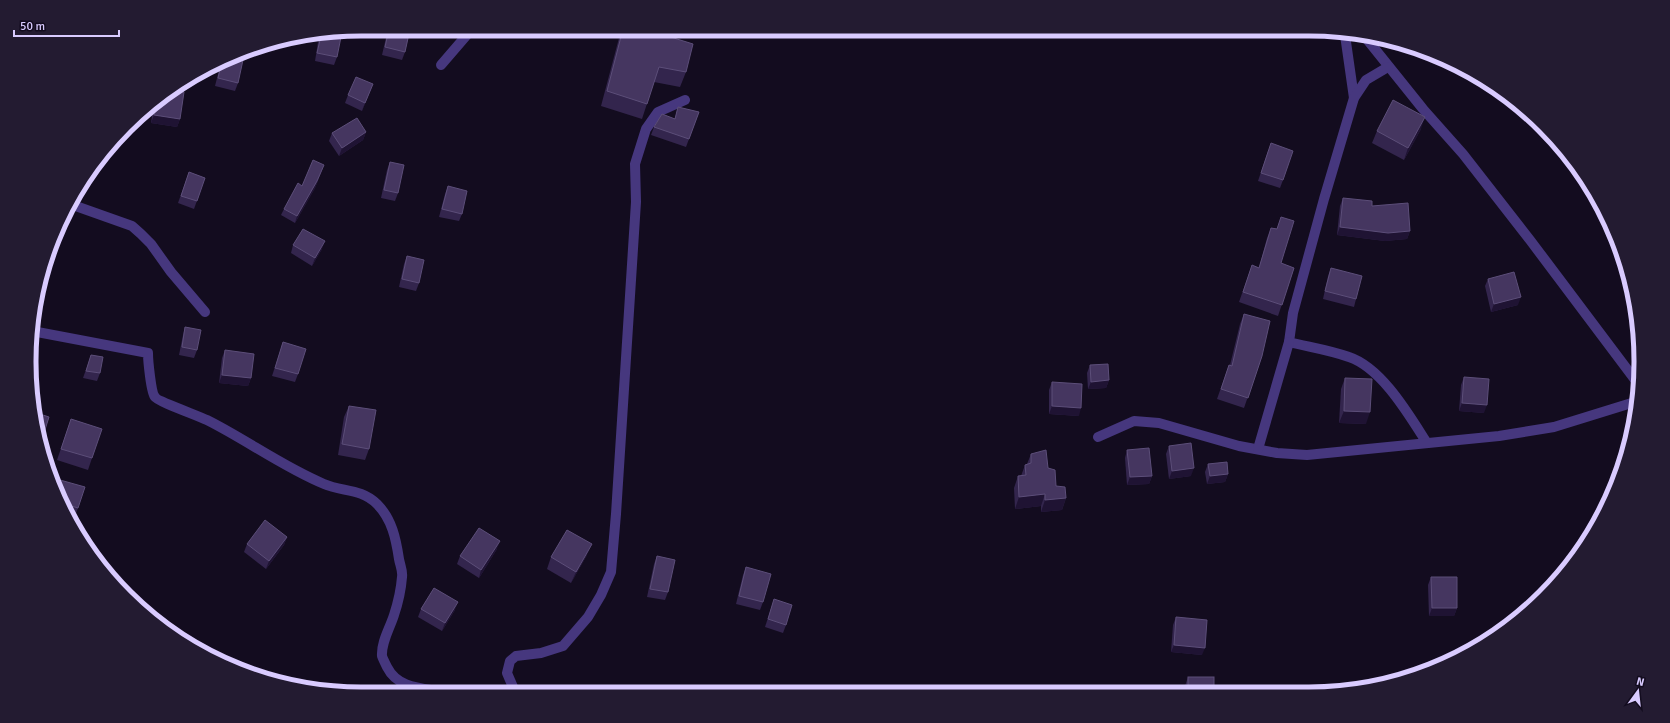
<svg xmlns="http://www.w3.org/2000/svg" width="1670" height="723" font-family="Signika,sans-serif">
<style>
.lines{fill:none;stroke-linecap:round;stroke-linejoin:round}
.minor{stroke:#46377e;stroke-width:10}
.wall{fill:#33254d}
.shaded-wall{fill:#1f1333}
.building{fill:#453660;stroke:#5c4e79}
.rim{fill:none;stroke:#d9cbff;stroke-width:5}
</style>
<rect width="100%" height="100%" fill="#130c1f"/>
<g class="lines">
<g class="minor">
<path d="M 1345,35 L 1354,98"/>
<path d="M 1366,38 L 1423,109 L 1463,154 L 1530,240 L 1639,385"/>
<path d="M 441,65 L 472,29"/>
<path d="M 1388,67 L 1366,80 L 1354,98 L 1324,199 L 1293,313 L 1289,342 C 1309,347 1330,350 1349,357 C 1382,368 1409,415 1427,443"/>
<path d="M 70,204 L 132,226 L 141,234 L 151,244 L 171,272 L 205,312"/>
<path d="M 32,331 L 148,353 C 148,360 151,393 155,397 C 157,401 199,416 207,420 C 247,440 283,467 324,484 C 342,492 361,488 377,504 C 392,519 396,539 399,559 C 400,565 403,571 402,577 C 401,590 398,603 394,615 C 390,628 381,642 382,656 C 383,659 385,663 387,667 C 397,687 418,688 438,691 L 441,694"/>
<path d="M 1098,437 L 1134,421 L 1159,423 L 1239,446 L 1277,453 L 1307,455 L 1499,436 L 1554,427 L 1638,401"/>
<path d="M 1258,449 L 1289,342"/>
<path d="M 516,694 L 507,673 L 510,661 L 516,656 L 541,653 L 563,646 L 588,617 L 601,595 L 611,572 L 616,514 L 636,202 L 635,164 L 646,129 L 658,112 L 685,100"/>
</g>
</g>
<g class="wall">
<path d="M 388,29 L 410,29 L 405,52 L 402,60 L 382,55 Z"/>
<path d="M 622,29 L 645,29 L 686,72 L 680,87 L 654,82 L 642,119 L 601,106 L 619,38 Z"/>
<path d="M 327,35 L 337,57 L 334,65 L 315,61 L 318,42 L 320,36 Z"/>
<path d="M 232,57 L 238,83 L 235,91 L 215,86 L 221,62 Z"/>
<path d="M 1465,69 L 1475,74 L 1484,80 L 1481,84 Z"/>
<path d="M 373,84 L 362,111 L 345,103 L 348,95 Z"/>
<path d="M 172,90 L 180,119 L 177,127 L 151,123 L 154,103 Z"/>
<path d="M 678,107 L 699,112 L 686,147 L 651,135 L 654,127 L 675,118 Z"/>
<path d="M 1421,129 L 1404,160 L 1372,143 L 1377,131 Z"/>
<path d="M 366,132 L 363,140 L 339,156 L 329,141 L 332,133 Z"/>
<path d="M 1268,151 L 1283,180 L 1280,188 L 1258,181 Z"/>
<path d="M 390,162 L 398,193 L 395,201 L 381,198 L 387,170 Z"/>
<path d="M 324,165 L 315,188 L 295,223 L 281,215 L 284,209 L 302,186 Z"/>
<path d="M 189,172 L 205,178 L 194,209 L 178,203 Z"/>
<path d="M 448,186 L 462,214 L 459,221 L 439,217 L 445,194 Z"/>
<path d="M 1343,198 L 1372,206 L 1410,231 L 1407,239 L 1385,241 L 1337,235 L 1340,206 Z"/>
<path d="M 1281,217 L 1281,263 L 1294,268 L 1278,316 L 1239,302 L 1252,265 L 1259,268 L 1267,238 L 1271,228 L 1277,229 Z"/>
<path d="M 293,245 L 322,249 L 312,266 L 291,253 Z"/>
<path d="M 407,256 L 419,283 L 416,291 L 399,287 L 404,264 Z"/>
<path d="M 1331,268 L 1356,299 L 1354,307 L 1323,299 L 1328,276 Z"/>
<path d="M 1488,279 L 1518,305 L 1491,312 L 1485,286 Z"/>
<path d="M 1244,314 L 1262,356 L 1244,408 L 1217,399 L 1229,365 L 1230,365 L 1240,324 Z"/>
<path d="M 185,327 L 197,350 L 194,358 L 179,355 L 183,335 Z"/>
<path d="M 283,342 L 298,374 L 295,382 L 272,376 Z"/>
<path d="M 225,350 L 251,378 L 248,386 L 219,383 L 222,358 Z"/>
<path d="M 91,355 L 100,373 L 97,381 L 83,378 Z"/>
<path d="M 1090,365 L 1109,380 L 1106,388 L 1088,389 L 1087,373 Z"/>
<path d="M 1464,377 L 1484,413 L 1459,411 L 1461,385 Z"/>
<path d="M 1345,378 L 1366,424 L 1339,423 L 1341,389 Z"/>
<path d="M 1052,382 L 1079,416 L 1049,414 L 1049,390 Z"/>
<path d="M 349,406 L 369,449 L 365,460 L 338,455 L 344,417 Z"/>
<path d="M 49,417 L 41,441 L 35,426 Z"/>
<path d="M 71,419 L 92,458 L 88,470 L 57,460 Z"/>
<path d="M 1169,446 L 1191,476 L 1169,479 L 1166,454 Z"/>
<path d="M 1127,450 L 1152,476 L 1149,484 L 1127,485 L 1125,458 Z"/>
<path d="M 1031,454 L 1048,468 L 1056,486 L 1066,498 L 1062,510 L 1041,512 L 1041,506 L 1015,509 L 1014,488 L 1018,476 L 1021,476 L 1025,465 L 1027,464 Z"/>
<path d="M 1208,464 L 1228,474 L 1225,482 L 1207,484 L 1205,472 Z"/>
<path d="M 60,480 L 78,508 L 75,516 L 69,514 L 58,486 Z"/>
<path d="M 287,537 L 284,545 L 266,569 L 244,552 L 247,544 Z"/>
<path d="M 497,549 L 479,578 L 457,564 L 460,556 Z"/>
<path d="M 587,555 L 571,583 L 547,569 L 551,557 Z"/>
<path d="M 657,556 L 668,592 L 665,600 L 647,597 L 654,564 Z"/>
<path d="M 746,567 L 763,602 L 760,610 L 736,604 L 743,575 Z"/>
<path d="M 1431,577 L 1457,608 L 1454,616 L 1429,616 L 1428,585 Z"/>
<path d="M 774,599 L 786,625 L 783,633 L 765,627 Z"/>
<path d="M 421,609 L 455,610 L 442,631 L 418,617 Z"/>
<path d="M 1176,617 L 1202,655 L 1171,652 L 1173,625 Z"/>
<path d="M 1188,677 L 1214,692 L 1184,692 L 1184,689 Z"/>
</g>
<g class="shaded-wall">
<path d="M 373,84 L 370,92 L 362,111 L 365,103 Z"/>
<path d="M 154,115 L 180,119 L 177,127 L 151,123 Z"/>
<path d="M 1425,117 L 1421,129 L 1404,160 L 1408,148 Z"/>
<path d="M 366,132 L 363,140 L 339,156 L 342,148 Z"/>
<path d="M 324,165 L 315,188 L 295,223 L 297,216 Z"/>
<path d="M 1340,227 L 1410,231 L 1407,239 L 1385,241 L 1337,235 Z"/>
<path d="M 325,241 L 322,249 L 312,266 L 315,258 Z"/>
<path d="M 1521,297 L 1518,305 L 1491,312 L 1494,304 Z"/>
<path d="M 222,375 L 251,378 L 248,386 L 219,383 Z"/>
<path d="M 1109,380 L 1106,388 L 1088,389 L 1091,382 Z"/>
<path d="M 1462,403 L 1487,405 L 1484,413 L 1459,411 Z"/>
<path d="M 1052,406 L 1081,408 L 1079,416 L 1049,414 Z"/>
<path d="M 1344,411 L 1370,412 L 1366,424 L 1339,423 Z"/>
<path d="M 1194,468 L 1191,476 L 1169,479 L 1172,471 Z"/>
<path d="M 1228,474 L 1225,482 L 1207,484 L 1210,476 Z"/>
<path d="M 1152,476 L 1149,484 L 1127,485 L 1130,477 Z"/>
<path d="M 1045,494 L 1041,506 L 1015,509 L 1019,497 Z"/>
<path d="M 1066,498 L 1062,510 L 1041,512 L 1045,500 Z"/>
<path d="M 287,537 L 284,545 L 266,569 L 269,561 Z"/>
<path d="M 500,541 L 497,549 L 479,578 L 481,570 Z"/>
<path d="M 592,544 L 587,555 L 571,583 L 576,572 Z"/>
<path d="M 458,602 L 455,610 L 442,631 L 445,623 Z"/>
<path d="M 1432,608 L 1457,608 L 1454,616 L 1429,616 Z"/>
<path d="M 1174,645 L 1205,648 L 1202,655 L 1171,652 Z"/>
</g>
<g class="building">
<path d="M 389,29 L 410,29 L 405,52 L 385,47 Z"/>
<path d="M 623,29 L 645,29 L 693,44 L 686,72 L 659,67 L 647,104 L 607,91 Z"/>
<path d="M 327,35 L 341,37 L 337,57 L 317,53 L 321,36 Z"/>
<path d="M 232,57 L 243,60 L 238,83 L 218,78 L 222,61 Z"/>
<path d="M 356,77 L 373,84 L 365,103 L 348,95 Z"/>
<path d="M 172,90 L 184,92 L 180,119 L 154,115 L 156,101 Z"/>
<path d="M 1393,100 L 1425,117 L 1408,148 L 1377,131 Z"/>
<path d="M 678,107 L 699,112 L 689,139 L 654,127 L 662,114 L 675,119 Z"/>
<path d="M 357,118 L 366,132 L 342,148 L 332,133 Z"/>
<path d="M 1271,143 L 1293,151 L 1283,180 L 1261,173 Z"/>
<path d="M 313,160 L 324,165 L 317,181 L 297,216 L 284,209 L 298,183 L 302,186 Z"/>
<path d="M 390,162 L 404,165 L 398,193 L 384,190 Z"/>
<path d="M 189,172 L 205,178 L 197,201 L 181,196 Z"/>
<path d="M 448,186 L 467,191 L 462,214 L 442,209 Z"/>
<path d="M 1343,198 L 1372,201 L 1372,206 L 1408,203 L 1410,231 L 1388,233 L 1340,227 Z"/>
<path d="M 1281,217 L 1294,221 L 1281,263 L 1294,268 L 1282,305 L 1243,292 L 1252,265 L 1259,268 L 1271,228 L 1277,229 Z"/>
<path d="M 303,229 L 325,241 L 315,258 L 293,245 Z"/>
<path d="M 407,256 L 424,260 L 419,283 L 402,279 Z"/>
<path d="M 1331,268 L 1362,276 L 1356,299 L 1325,291 Z"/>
<path d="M 1514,272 L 1521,297 L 1494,304 L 1488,279 Z"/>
<path d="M 1244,314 L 1270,321 L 1262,356 L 1248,398 L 1221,389 L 1229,365 L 1232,366 Z"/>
<path d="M 185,327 L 201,330 L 197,350 L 182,347 Z"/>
<path d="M 283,342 L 306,349 L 298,374 L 275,368 Z"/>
<path d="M 225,350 L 254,354 L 251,378 L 222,375 Z"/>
<path d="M 91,355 L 103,357 L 100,373 L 86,371 Z"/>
<path d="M 1108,364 L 1109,380 L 1091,382 L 1090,365 Z"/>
<path d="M 1464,377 L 1489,379 L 1487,405 L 1462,403 Z"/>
<path d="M 1345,378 L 1372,379 L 1370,412 L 1344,411 Z"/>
<path d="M 1052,382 L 1082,384 L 1081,408 L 1052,406 Z"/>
<path d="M 349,406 L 376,410 L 369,449 L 342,444 Z"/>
<path d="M 34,412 L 49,417 L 43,436 L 39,435 L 35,426 Z"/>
<path d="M 71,419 L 102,429 L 92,458 L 61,449 Z"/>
<path d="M 1191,443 L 1194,468 L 1172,471 L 1169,446 Z"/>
<path d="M 1149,448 L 1152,476 L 1130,477 L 1127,450 Z"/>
<path d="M 1046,450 L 1048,468 L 1055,470 L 1056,486 L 1065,487 L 1066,498 L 1045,500 L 1045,494 L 1019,497 L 1018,476 L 1026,475 L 1025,465 L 1031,463 L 1031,454 Z"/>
<path d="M 1227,462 L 1228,474 L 1210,476 L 1208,464 Z"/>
<path d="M 60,480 L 85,487 L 78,508 L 65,504 L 58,487 Z"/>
<path d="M 265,520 L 287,537 L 269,561 L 247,544 Z"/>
<path d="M 479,528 L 500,541 L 481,570 L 460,556 Z"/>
<path d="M 567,530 L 592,544 L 576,572 L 551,557 Z"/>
<path d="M 657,556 L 675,560 L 668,592 L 650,589 Z"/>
<path d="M 746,567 L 771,574 L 763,602 L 739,596 Z"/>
<path d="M 1431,577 L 1457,577 L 1457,608 L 1432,608 Z"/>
<path d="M 434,588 L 458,602 L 445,623 L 421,609 Z"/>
<path d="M 774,599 L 792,605 L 786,625 L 768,619 Z"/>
<path d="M 1176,617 L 1207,620 L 1205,648 L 1174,645 Z"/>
<rect x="1188" y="677" width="26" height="15"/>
</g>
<path d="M0 0H1670V723H0ZM361 36H1309A325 325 0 0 1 1634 361V362A325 325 0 0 1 1309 687H361A325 325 0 0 1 36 362V361A325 325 0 0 1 361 36Z" fill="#231b31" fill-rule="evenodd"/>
<path class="rim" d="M361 36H1309A325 325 0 0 1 1634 361V362A325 325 0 0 1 1309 687H361A325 325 0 0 1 36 362V361A325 325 0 0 1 361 36Z"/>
<g transform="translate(1638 691) rotate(15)" stroke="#130c1f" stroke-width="3" paint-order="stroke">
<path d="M0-3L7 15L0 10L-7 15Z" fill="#d9cbff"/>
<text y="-6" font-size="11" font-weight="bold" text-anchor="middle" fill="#d9cbff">N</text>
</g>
<path d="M14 30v6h105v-6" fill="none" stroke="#d9cbff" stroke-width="2"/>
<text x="20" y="30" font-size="12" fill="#d9cbff" stroke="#130c1f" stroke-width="3" paint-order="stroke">50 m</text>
</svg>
